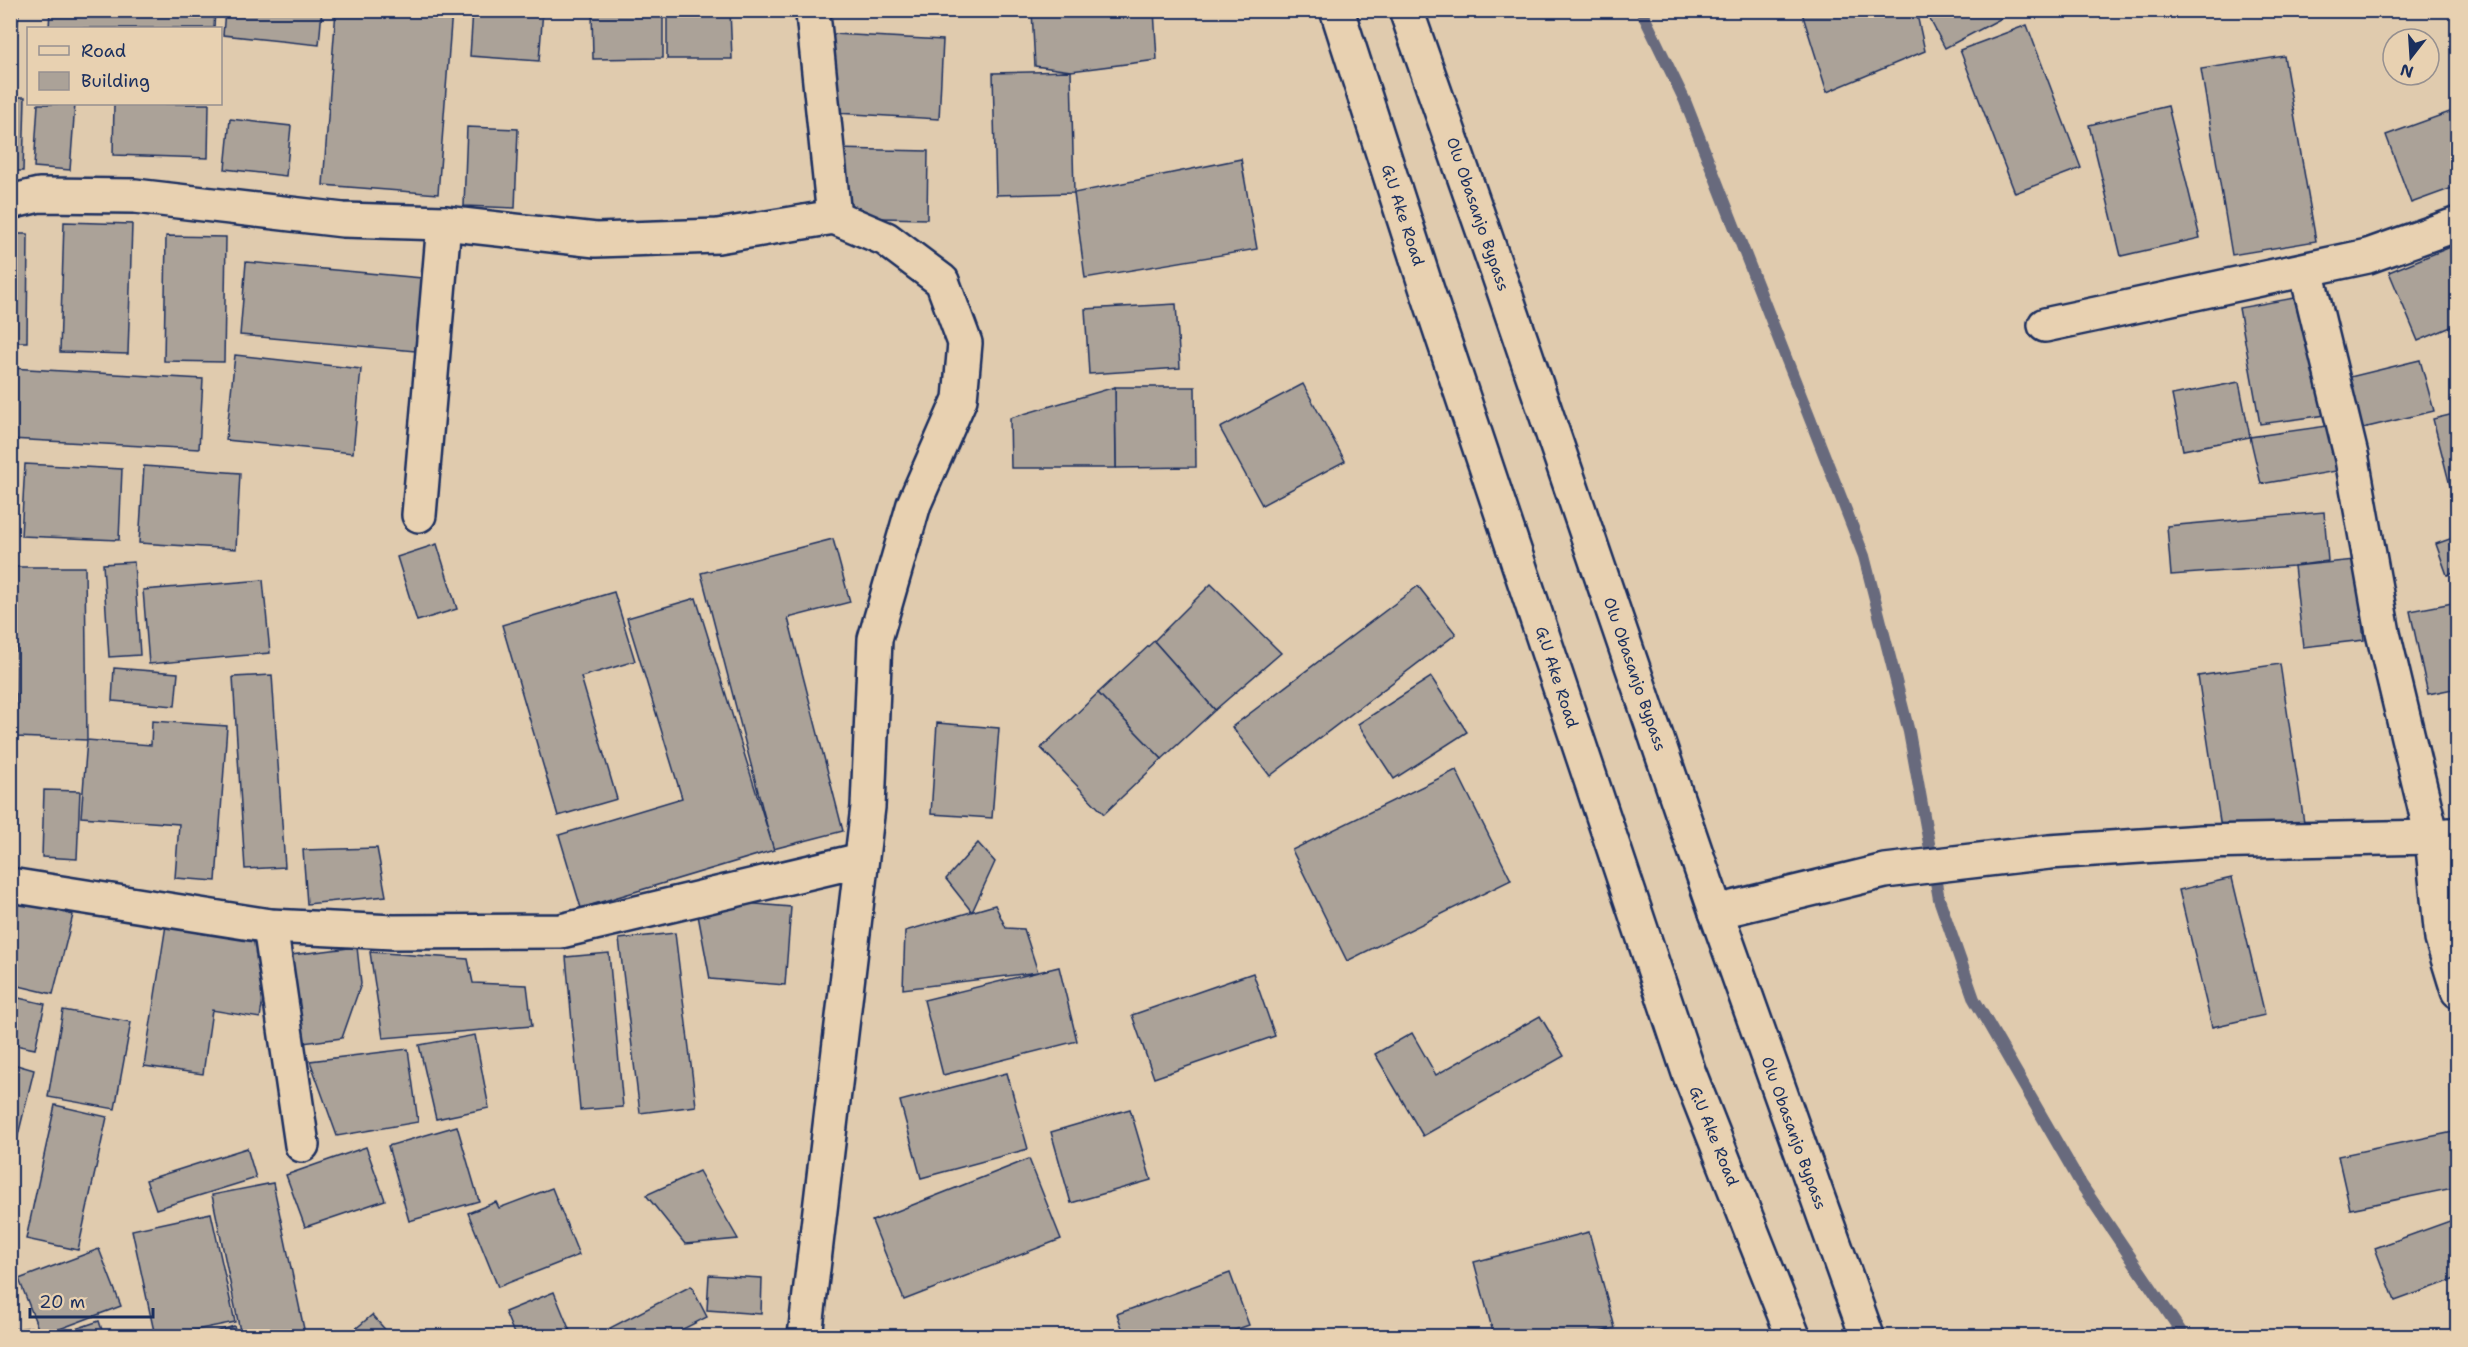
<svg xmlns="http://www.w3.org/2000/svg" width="2468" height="1347" font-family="'Shantell Sans',sans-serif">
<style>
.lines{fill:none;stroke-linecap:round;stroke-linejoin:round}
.stream{stroke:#676a7d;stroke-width:12}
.building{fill:#aba298;stroke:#1b2f5e;stroke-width:1.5}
.street-casing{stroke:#1b2f5e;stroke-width:38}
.secondary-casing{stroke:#1b2f5e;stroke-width:38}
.street{stroke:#e8d1b1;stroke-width:33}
.secondary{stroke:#e8d1b1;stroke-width:33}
.labels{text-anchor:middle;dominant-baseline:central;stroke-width:5;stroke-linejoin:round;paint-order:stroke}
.street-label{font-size:16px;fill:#1b2f5e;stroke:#e8d1b1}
</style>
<rect width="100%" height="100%" fill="#e0cbae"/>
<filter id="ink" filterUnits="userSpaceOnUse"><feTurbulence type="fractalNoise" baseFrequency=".0167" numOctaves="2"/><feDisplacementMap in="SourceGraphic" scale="12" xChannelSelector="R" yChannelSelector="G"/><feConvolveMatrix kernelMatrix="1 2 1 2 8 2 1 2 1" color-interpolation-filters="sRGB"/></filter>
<g filter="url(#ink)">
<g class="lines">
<path class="stream" d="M 1641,10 L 1685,101 L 1864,556 L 1909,732 L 1939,899 L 1974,999 L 2081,1184 L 2184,1336"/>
</g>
<g class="building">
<path d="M 10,10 L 19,11 L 12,82 L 10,82 Z"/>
<path d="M 50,10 L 215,10 L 214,28 L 49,28 Z"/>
<path d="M 225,10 L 322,10 L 319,45 L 223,35 Z"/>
<path d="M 336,10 L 452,10 L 438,194 L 323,185 Z"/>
<path d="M 473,10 L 543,10 L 539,61 L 470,56 Z"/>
<path d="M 592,10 L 663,10 L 663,58 L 593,59 Z"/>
<path d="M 667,10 L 730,10 L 732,59 L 667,59 Z"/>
<path d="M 1154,10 L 1157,60 L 1071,71 L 1035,66 L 1032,11 Z"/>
<path d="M 1809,10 L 1916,10 L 1925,51 L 1827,92 L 1802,13 Z"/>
<path d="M 1925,10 L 2017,10 L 1945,48 Z"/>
<path d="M 2027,25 L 2081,168 L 2015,193 L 1960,50 Z"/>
<path d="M 815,33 L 943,40 L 939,119 L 836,113 Z"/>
<path d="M 2284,56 L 2316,241 L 2232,255 L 2201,69 Z"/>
<path d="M 1071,71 L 1074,193 L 996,195 L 993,73 Z"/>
<path d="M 10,97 L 25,97 L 23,171 L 10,171 Z"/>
<path d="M 38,104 L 75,104 L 70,170 L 34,167 Z"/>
<path d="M 114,104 L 209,104 L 208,158 L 113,155 Z"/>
<path d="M 2168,106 L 2200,238 L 2121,256 L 2089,125 Z"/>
<path d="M 2458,109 L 2458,186 L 2411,203 L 2386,135 Z"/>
<path d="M 230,119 L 291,126 L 286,176 L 225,169 Z"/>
<path d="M 467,127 L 518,129 L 515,208 L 464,206 Z"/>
<path d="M 835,149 L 928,151 L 927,219 L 834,217 Z"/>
<path d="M 1241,159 L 1257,249 L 1085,278 L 1074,193 Z"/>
<path d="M 64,222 L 132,224 L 128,354 L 60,352 Z"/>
<path d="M 10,234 L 28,234 L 27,342 L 10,342 Z"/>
<path d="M 166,236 L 226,237 L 224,362 L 164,361 Z"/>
<path d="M 2458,244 L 2458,324 L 2418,341 L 2389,272 Z"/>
<path d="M 246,262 L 422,278 L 415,351 L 240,335 Z"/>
<path d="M 2294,298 L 2326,415 L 2260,424 L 2239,308 Z"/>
<path d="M 1176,304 L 1180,368 L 1089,374 L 1085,309 Z"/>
<path d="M 235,355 L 361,369 L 353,453 L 226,440 Z"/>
<path d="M 2420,360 L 2434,411 L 2359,429 L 2346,378 Z"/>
<path d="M 10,368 L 203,379 L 199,449 L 10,439 Z"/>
<path d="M 2239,382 L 2250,437 L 2183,450 L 2172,395 Z"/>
<path d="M 1303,384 L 1345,461 L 1262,505 L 1220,428 Z"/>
<path d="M 1115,387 L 1195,387 L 1196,467 L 1116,468 Z"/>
<path d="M 1115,387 L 1116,468 L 1011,468 L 1010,418 Z"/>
<path d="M 2458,413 L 2458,517 L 2433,419 Z"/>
<path d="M 2334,425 L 2342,470 L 2261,484 L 2250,437 Z"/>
<path d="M 25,464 L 122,469 L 119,540 L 21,536 Z"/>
<path d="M 144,466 L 240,473 L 236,549 L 139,543 Z"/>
<path d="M 2324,512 L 2328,561 L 2294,566 L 2171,575 L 2167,526 Z"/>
<path d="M 2458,536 L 2458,572 L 2447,575 L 2436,544 Z"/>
<path d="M 833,539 L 850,602 L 788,618 L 843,831 L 773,849 L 701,573 Z"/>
<path d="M 437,544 L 457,609 L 417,621 L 397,557 Z"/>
<path d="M 2355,560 L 2364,640 L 2303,647 L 2294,566 Z"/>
<path d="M 134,562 L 140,655 L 109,657 L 103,564 Z"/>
<path d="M 10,567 L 85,567 L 87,740 L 16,737 L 17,610 L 10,610 Z"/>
<path d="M 263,580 L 270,653 L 149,664 L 143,590 Z"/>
<path d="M 1211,584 L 1281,653 L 1215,710 L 1154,641 Z"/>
<path d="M 1418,586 L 1456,634 L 1270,776 L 1232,727 Z"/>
<path d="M 614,592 L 635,661 L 581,677 L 617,799 L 558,816 L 502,625 Z"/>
<path d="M 696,598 L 774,850 L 581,908 L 559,835 L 682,798 L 627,618 Z"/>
<path d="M 2458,602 L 2458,688 L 2428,694 L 2410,611 Z"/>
<path d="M 1154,641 L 1215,710 L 1162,759 L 1098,693 Z"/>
<path d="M 2280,664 L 2304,823 L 2222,835 L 2198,676 Z"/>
<path d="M 114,668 L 178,673 L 175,706 L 112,701 Z"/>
<path d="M 272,675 L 285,867 L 245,869 L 233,677 Z"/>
<path d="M 1431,677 L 1467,732 L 1394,779 L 1358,724 Z"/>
<path d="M 1098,693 L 1162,759 L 1104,814 L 1041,748 Z"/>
<path d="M 152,721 L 227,726 L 216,881 L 175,878 L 179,824 L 81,817 L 87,740 L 151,745 Z"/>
<path d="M 937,723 L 999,728 L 992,818 L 931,814 Z"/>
<path d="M 1456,770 L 1511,880 L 1347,961 L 1292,850 Z"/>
<path d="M 44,790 L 80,791 L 77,859 L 42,857 Z"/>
<path d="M 978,843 L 995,862 L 972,912 L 946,879 Z"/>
<path d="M 377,848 L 386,896 L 307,904 L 303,850 Z"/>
<path d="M 2232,878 L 2265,1015 L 2212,1027 L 2179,890 Z"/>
<path d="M 695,899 L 791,907 L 785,985 L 710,979 Z"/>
<path d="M 18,900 L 73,915 L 53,994 L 10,984 L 10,928 Z"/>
<path d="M 995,905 L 1006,928 L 1024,929 L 1038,972 L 903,989 L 905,931 Z"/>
<path d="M 166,925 L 272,941 L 260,1018 L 212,1010 L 203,1074 L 144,1066 Z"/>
<path d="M 675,933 L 696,1106 L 640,1113 L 619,939 Z"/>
<path d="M 357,947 L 361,984 L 342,1038 L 303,1043 L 291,955 Z"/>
<path d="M 370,952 L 468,959 L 473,983 L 527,985 L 532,1026 L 383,1038 Z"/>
<path d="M 609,953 L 623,1107 L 580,1110 L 566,957 Z"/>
<path d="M 1059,967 L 1077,1041 L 943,1075 L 924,1000 Z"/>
<path d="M 1253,973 L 1275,1036 L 1154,1078 L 1132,1015 Z"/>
<path d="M 10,996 L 45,1004 L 35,1049 L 10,1044 Z"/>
<path d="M 63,1010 L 131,1022 L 115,1109 L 48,1097 Z"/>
<path d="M 1540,1016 L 1564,1056 L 1423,1136 L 1375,1054 L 1412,1033 L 1436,1075 Z"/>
<path d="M 475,1035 L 489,1108 L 436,1119 L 419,1045 Z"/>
<path d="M 408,1049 L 418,1122 L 337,1136 L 310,1061 Z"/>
<path d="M 10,1063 L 34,1070 L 12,1160 L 10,1160 Z"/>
<path d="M 1007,1073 L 1028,1149 L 921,1178 L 900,1101 Z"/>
<path d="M 55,1105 L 107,1117 L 78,1250 L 26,1239 Z"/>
<path d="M 1130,1109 L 1151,1180 L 1071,1203 L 1051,1132 Z"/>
<path d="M 457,1126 L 479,1201 L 409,1221 L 388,1146 Z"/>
<path d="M 2458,1131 L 2458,1187 L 2350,1209 L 2338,1156 Z"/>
<path d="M 366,1147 L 385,1200 L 305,1227 L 286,1175 Z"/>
<path d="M 247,1148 L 256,1178 L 156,1209 L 146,1180 Z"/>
<path d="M 1029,1159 L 1061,1239 L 904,1300 L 872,1221 Z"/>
<path d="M 699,1171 L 738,1239 L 685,1244 L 646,1195 Z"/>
<path d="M 273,1183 L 304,1329 L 269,1336 L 241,1336 L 212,1195 Z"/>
<path d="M 552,1188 L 579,1255 L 498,1287 L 468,1213 L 496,1202 L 499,1208 Z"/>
<path d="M 211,1213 L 235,1322 L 166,1336 L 155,1336 L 132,1230 Z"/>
<path d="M 2458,1218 L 2458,1278 L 2395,1301 L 2375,1248 Z"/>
<path d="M 1589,1232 L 1615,1328 L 1583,1336 L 1494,1336 L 1474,1262 Z"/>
<path d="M 99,1249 L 121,1306 L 41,1336 L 19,1279 Z"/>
<path d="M 1230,1273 L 1249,1325 L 1218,1336 L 1125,1336 L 1117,1314 Z"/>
<path d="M 709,1275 L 762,1278 L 761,1314 L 707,1310 Z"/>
<path d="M 691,1286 L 707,1317 L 681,1330 L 684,1336 L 614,1336 L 610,1328 Z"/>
<path d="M 554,1292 L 572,1336 L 515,1336 L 505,1312 Z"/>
<path d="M 372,1315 L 391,1336 L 347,1336 Z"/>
<path d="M 99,1321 L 104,1336 L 55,1336 Z"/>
<path d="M 234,1326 L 238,1336 L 203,1336 Z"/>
<path d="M 31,1327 L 32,1336 L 10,1336 L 10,1330 Z"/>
</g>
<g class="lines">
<defs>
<g id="street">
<path d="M 811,10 L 813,14 L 834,217"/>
<path d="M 10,202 L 39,195 L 135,196 L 343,220 L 444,223 L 596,240 L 718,236 L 834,217 L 886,239 L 942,281 L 965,343 L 960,399 L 914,504 L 875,639 L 868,807 L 805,1336"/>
<path d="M 2306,270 L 2352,459 L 2383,633 L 2432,837 L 2442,939 L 2458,991"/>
<path d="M 2045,325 L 2368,256 L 2458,224"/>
<path d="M 419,515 L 444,223"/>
<path d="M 10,885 L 270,926 L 393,932 L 561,931 L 861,860"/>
<path d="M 1716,912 L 1885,871 L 2049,852 L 2202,842 L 2432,837 L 2458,834"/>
<path d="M 270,926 L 302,1145"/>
</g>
<g id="secondary">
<path d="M 1337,10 L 1427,290 L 1689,1073 L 1793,1336"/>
<path d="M 1406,10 L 1498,273 L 1716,912 L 1867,1336"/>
</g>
</defs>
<use href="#street" class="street-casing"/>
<use href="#secondary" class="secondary-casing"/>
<use href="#street" class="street"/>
<use href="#secondary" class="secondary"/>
</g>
</g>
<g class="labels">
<g class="street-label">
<text transform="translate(1478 214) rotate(71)">Olu Obasanjo Bypass</text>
<text transform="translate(1403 215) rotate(72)">G.U Ake Road</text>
<text transform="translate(1635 674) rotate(71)">Olu Obasanjo Bypass</text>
<text transform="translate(1557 677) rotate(72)">G.U Ake Road</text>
<text transform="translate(1794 1133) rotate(70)">Olu Obasanjo Bypass</text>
<text transform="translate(1714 1136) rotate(68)">G.U Ake Road</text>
</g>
</g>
<rect width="2468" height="1347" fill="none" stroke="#e8d1b1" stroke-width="36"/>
<rect x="18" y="18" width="2432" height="1311" fill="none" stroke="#1b2f5e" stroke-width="2" filter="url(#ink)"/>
<rect x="27" y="27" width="195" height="78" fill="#e8d1b1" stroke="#969090" stroke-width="1.5"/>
<rect x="39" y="46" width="30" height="9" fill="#e8d1b1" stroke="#969090" stroke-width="1.5"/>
<text x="81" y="57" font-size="18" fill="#1b2f5e">Road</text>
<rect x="39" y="72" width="30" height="18" fill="#aba298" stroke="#969090" stroke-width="1.5"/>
<text x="81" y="87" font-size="18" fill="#1b2f5e">Building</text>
<g transform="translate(2411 57) rotate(197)"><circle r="28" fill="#e8d1b1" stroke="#969090" stroke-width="1.5"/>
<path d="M0-4.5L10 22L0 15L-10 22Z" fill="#1b2f5e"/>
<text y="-9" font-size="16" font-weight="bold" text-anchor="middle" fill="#1b2f5e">N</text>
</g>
<path d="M30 1308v9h123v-9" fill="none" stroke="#1b2f5e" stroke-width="3"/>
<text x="39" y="1308" font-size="18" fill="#1b2f5e" stroke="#e8d1b1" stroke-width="4.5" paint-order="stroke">20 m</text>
</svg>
